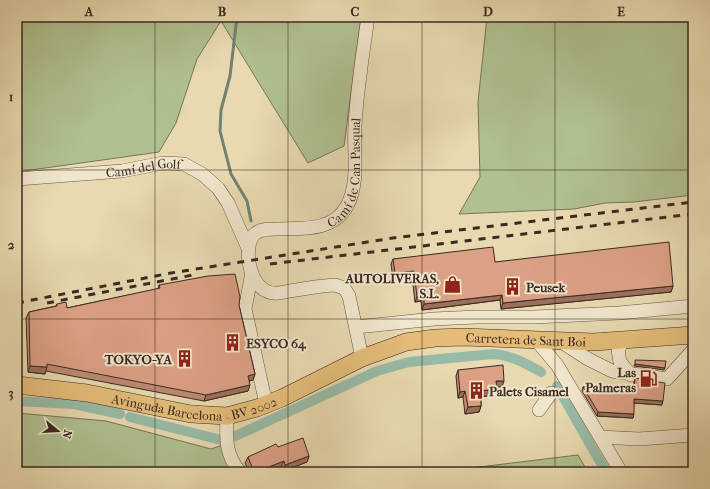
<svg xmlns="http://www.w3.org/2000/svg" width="710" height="489" font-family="'IM FELL French Canon',serif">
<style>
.green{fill:#b0c090;stroke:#767458}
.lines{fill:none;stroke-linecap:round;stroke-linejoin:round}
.stream{stroke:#738171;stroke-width:3}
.canal{stroke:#98bba7;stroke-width:10}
.minor-casing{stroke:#675545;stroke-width:14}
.major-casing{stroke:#3c2921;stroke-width:18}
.minor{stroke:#f0e6cc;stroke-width:13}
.major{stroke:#e4bc78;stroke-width:17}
.rail{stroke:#3c2921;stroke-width:3;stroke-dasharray:7 7;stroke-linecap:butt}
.wall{fill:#bd8a72;stroke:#3c2921}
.shaded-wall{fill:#9a705d;stroke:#3c2921}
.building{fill:#dca085;stroke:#3c2921}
.grid{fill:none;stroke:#3c2921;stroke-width:1;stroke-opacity:0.55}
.labels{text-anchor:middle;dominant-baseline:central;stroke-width:4;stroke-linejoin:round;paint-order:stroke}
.street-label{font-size:13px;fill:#3c2921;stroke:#f0e6cc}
.poi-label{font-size:13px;font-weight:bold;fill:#3c2921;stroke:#f0e6cc;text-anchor:end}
.neatline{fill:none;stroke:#3c2921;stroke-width:1.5}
.grid-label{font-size:13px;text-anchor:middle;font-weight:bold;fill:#3c2921}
</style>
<rect width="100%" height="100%" fill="#e8d9b0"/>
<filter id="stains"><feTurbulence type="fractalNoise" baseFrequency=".005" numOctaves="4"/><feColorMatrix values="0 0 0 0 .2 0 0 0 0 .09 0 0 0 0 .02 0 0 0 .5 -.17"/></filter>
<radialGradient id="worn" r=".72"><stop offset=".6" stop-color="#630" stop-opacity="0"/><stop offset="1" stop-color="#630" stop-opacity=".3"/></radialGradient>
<g class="green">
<path d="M 17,17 L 361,17 L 344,146 L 308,163 L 221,21 L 197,59 L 176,123 L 159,152 L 17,172 Z"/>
<path d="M 487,17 L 693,17 L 693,195 L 634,202 L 605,203 L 574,209 L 459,214 L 480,177 L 478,102 Z"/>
<path d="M 17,413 L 106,421 L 211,449 L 232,442 L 235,472 L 17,472 Z"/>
<path d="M 578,455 L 588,472 L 438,472 Z"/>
</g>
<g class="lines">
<path class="stream" d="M 237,17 L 230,76 L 221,110 L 220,131 L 231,174 L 247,201 L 251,221"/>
<g class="canal">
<path d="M 557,386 L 606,472"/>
<path d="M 17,401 L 74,404 L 120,414"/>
<path d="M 130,417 L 221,440"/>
<path d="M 231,438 L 377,371 L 409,362 L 493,354 C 511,355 525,363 541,372"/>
</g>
<defs>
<g id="minor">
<path id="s1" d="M 17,179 L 122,171 L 163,163 L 184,164 L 202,174 L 218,188 L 228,203 L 248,248"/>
<path d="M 252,273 L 245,309 L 266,404"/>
<path d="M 356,327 L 434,319 L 476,317 L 534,317 L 619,313 L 693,306"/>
<path d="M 536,340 L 557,365 L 621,472"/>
<path d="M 560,341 L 588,359 L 612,371 L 667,379 L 693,350"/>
<path d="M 623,341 L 618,350 L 620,362 L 631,375"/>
<path id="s2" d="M 362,358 L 349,296 L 344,288 L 335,285 C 316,286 297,290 278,293 C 248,296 241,243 256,233 C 261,229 269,229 276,229 C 301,228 333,232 347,206 C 360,181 353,152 355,125 C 357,89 363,53 368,17"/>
<path d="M 539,410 L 551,393"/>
<path d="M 227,416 C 226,437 225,455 240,472"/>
<path d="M 600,437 L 639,439 L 693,435"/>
</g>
<g id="major">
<path id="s3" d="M 17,385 L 87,393 L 191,414 L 227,416 L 257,408 L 282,398 L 362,358 L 406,342 L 435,338 L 463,337 L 594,342 L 693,335"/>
</g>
</defs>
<use href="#minor" class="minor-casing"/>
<use href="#major" class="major-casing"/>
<use href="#minor" class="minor"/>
<use href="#major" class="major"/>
<g class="rail">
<path d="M 270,264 L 693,214"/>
<path d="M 17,303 L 171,273 L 393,238 L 693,202"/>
<path d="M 47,303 L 193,275"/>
</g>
</g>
<g class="wall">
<path d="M 393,259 L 495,262 L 673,286 L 671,292 L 501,309 L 500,300 L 422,310 L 421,301 L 415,302 L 412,277 L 393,279 L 391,264 Z"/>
<path d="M 159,285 L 239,305 L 255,374 L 253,380 L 249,381 L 248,391 L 204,401 L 46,371 L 45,374 L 28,372 L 26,318 L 29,312 L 56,306 L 57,304 L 67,308 L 158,289 Z"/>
<path d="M 458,370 L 502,387 L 496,387 L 497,389 L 494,395 L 481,397 L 481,406 L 479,412 L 465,414 L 463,397 L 458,398 L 456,376 Z"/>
<path d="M 635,378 L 662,405 L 634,403 L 633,418 L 597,416 L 582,391 L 583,387 L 633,390 L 634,382 Z"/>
<path d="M 278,447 L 309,456 L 307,462 L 283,471 L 281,467 L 269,472 L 249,472 L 245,463 L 248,457 Z"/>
</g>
<g class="shaded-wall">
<path d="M 414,271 L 412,277 L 393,279 L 395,273 Z"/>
<path d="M 673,286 L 671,292 L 501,309 L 503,303 Z"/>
<path d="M 502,295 L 500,300 L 422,310 L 424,304 Z"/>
<path d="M 424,296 L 421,301 L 415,302 L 417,297 Z"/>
<path d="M 635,364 L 665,368 L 664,370 L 634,366 Z"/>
<path d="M 30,366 L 47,367 L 45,374 L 28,372 Z"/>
<path d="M 255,374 L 253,380 L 246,382 L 248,376 Z"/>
<path d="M 496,381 L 504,381 L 502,387 L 494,387 Z"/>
<path d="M 250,385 L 248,391 L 204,401 L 206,395 Z"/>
<path d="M 497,389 L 494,395 L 478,397 L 481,391 Z"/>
<path d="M 465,391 L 463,397 L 458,398 L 460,392 Z"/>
<path d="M 634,399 L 663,401 L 662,405 L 633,403 Z"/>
<path d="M 481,406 L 479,412 L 465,414 L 468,407 Z"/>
<path d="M 598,412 L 634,414 L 633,418 L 597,416 Z"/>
<path d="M 309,456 L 307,462 L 283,471 L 285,465 Z"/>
<path d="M 284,461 L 281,467 L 269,472 L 256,472 Z"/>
</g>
<g class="building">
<path d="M 669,242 L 673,286 L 503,303 L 502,295 L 424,304 L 424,296 L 417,297 L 414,271 L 395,273 L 393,259 L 493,247 L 495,262 Z"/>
<path d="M 235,274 L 240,297 L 239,305 L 255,374 L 248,376 L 250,385 L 206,395 L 47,364 L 47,367 L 30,366 L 29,312 L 57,306 L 57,304 L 66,302 L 67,308 L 160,288 L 159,285 L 208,276 Z"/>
<path d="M 635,360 L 666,361 L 665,368 L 635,364 Z"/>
<path d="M 503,365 L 504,381 L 496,381 L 497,389 L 481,391 L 481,406 L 468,407 L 465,391 L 460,392 L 458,370 Z"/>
<path d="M 635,378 L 665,383 L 663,401 L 634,399 L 634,414 L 598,412 L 583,387 L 634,390 Z"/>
<path d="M 303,438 L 309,456 L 285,465 L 284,461 L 256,472 L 254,472 L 248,457 L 276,444 L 278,447 Z"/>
</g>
<path class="grid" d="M 155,17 L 155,472M 288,17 L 288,472M 422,17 L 422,472M 555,17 L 555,472M 17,170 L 693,170M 17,319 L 693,319"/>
<defs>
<symbol id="shop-bare" viewBox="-9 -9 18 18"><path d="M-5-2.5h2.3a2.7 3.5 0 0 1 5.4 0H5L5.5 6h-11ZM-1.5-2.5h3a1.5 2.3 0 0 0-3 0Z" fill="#8f2418" stroke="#f0e6cc" stroke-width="2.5" paint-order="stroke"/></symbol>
<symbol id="building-bare" viewBox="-9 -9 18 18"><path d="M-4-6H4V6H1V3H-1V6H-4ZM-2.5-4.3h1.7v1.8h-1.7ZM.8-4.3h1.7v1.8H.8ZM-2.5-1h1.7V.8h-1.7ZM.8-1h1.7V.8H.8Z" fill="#8f2418" stroke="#f0e6cc" stroke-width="2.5" paint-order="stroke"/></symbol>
<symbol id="fuel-bare" viewBox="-9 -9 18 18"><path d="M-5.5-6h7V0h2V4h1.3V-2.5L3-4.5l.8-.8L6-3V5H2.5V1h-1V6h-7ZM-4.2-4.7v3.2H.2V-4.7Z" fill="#8f2418" stroke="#f0e6cc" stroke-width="2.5" paint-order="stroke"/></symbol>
</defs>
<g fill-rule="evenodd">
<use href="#shop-bare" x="440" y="272" width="25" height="25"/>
<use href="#building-bare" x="500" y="274" width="25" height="25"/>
<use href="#building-bare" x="220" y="330" width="25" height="25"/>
<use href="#building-bare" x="172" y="346" width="25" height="25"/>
<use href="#fuel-bare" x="636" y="366" width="25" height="25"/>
<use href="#building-bare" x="464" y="378" width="25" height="25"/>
</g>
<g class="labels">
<g class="street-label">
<text stroke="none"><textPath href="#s2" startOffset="349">Camí de Can Pasqual</textPath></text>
<text stroke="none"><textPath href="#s1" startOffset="127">Camí del Golf</textPath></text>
<text stroke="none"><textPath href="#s3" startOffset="527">Carretera de Sant Boi</textPath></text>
<text stroke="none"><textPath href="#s3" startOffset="180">Avinguda Barcelona - BV 2002</textPath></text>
</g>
<g class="poi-label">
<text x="439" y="278">AUTOLIVERAS,<tspan x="439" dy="15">S.L.</tspan></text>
<text x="526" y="287" text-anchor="start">Peusek</text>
<text x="246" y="343" text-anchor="start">ESYCO 64</text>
<text x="172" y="359">TOKYO-YA</text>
<text x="636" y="372">Las<tspan x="636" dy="15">Palmeras</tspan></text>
<text x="489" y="391" text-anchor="start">Palets Cisamel</text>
</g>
</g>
<rect width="710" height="489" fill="none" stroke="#e8d9b0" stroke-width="44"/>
<g transform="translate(58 431) rotate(108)" stroke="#f0e6cc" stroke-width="3" paint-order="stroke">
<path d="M0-3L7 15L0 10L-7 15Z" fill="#3c2921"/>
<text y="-6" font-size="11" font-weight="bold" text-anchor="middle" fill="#3c2921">N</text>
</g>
<rect x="22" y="22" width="666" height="445" class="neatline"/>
<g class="grid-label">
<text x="89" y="16">A</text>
<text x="222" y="16">B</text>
<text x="355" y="16">C</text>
<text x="488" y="16">D</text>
<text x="621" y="16">E</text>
<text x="11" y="101">1</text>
<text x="11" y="249">2</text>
<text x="11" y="397">3</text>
</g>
<rect width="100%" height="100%" filter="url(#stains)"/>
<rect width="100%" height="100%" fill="url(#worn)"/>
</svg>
